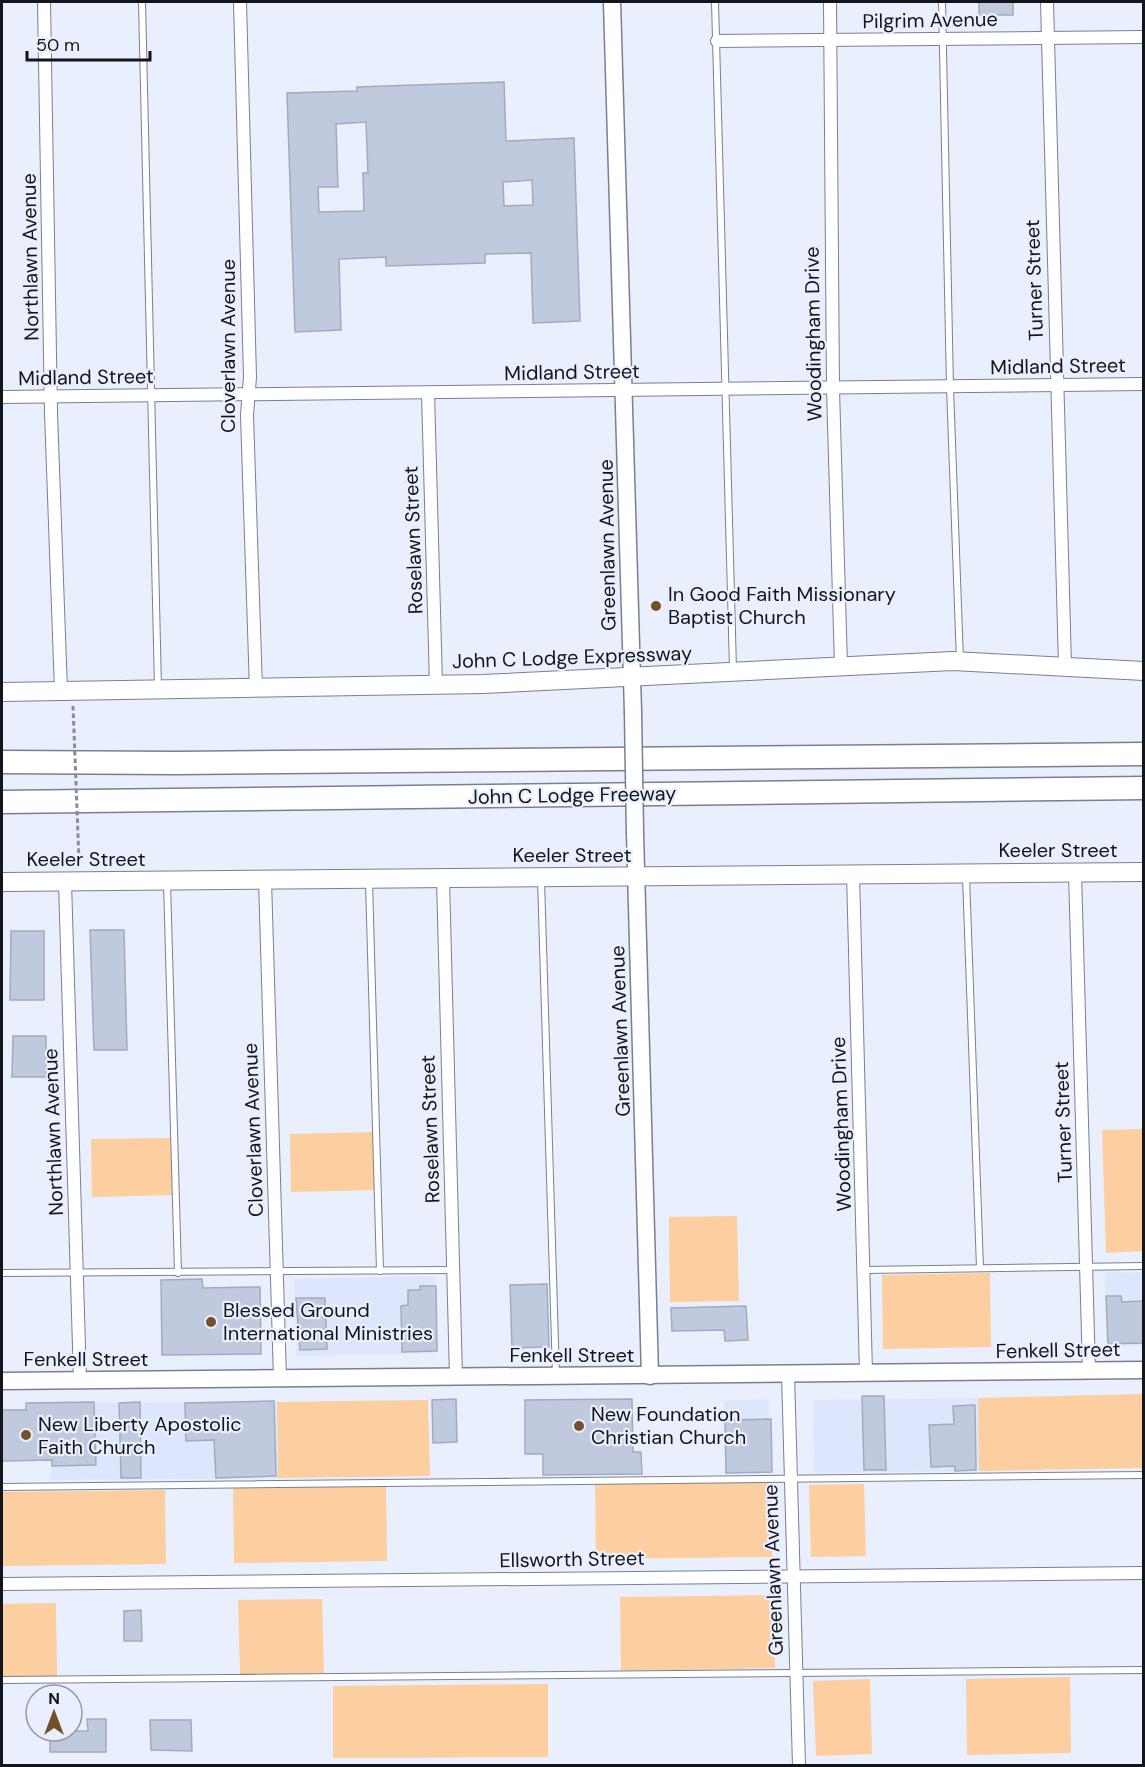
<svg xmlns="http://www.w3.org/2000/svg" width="1145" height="1767" font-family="'DM Sans',sans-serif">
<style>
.built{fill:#dce7fe}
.green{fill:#fccea0}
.building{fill:#c0cadf;stroke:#a1abbf;stroke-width:1.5;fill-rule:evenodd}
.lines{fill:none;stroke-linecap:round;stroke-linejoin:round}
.service-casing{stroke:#778093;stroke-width:8}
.minor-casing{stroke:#778093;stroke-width:14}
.tertiary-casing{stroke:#778093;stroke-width:19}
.secondary-casing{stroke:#778093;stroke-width:20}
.motorway-casing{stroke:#778093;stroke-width:25}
.service{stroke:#fff;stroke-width:6}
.minor{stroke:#fff;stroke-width:12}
.tertiary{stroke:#fff;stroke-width:16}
.secondary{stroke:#fff;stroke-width:18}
.motorway{stroke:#fff;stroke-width:22}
.tertiary-bridge-casing{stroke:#778093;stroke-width:19;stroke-linecap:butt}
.path-bridge{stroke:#898d98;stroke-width:3;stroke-dasharray:4.5 3;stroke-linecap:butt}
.tertiary-bridge{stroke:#fff;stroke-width:16}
.poi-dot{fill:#74502a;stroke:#e9effc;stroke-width:2}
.labels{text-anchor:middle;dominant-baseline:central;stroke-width:4.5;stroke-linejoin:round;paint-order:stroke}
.street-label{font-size:20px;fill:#12151c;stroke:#e9effc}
.poi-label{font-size:20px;fill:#12151c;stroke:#e9effc;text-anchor:start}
</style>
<rect width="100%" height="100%" fill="#e9effc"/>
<g class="built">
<path d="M 1143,1272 L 1143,1346 L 1107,1346 L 1105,1273 Z"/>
<path d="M 435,1276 L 437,1353 L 296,1356 L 294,1279 Z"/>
<path d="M 978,1398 L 979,1471 L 814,1473 L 813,1400 Z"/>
<path d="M 769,1399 L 770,1473 L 725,1474 L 724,1401 Z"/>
<path d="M 277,1402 L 278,1478 L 51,1480 L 50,1403 Z"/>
</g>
<g class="green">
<path d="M 1143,1129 L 1143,1251 L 1106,1253 L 1102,1130 Z"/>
<path d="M 373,1132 L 375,1190 L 291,1192 L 290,1134 Z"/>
<path d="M 174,1138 L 176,1195 L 92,1197 L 91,1139 Z"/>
<path d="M 737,1216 L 739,1301 L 670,1302 L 669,1217 Z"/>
<path d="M 990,1273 L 991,1347 L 883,1349 L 882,1275 Z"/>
<path d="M 1143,1394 L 1143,1468 L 979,1471 L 978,1398 Z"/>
<path d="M 428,1400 L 430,1476 L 278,1478 L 277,1402 Z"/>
<path d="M 771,1481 L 772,1557 L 596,1559 L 595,1483 Z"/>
<path d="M 864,1484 L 866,1556 L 811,1557 L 809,1485 Z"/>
<path d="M 386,1486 L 387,1561 L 234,1563 L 233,1488 Z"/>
<path d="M 165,1490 L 166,1564 L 2,1566 L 2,1492 Z"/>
<path d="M 774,1595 L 775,1668 L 621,1671 L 620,1597 Z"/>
<path d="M 322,1599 L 324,1673 L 240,1675 L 238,1600 Z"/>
<path d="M 56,1603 L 57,1676 L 2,1677 L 2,1604 Z"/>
<path d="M 1070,1677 L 1071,1753 L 967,1755 L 966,1679 Z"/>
<path d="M 870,1679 L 872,1754 L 816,1756 L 813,1681 Z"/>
<path d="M 548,1684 L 548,1757 L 333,1758 L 333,1686 Z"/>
</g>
<g class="building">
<rect x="979" y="2" width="34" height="13"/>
<path d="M 504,82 L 506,141 L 574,138 L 580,321 L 533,323 L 531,253 L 485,254 L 485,263 L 386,266 L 386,257 L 339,259 L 341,330 L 295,332 L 287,93 L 357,91 L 357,87 ZM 366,122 L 368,173 L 363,173 L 364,211 L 319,212 L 318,187 L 338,187 L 336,124 ZM 532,180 L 533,205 L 504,206 L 503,182 Z"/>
<path d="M 90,930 L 124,930 L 127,1050 L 94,1050 Z"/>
<path d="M 11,931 L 44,931 L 44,1000 L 10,1000 Z"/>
<path d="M 13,1036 L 46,1036 L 46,1077 L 12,1077 Z"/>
<path d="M 202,1279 L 203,1288 L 260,1287 L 261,1354 L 162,1355 L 161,1280 Z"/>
<path d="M 547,1284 L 549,1347 L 512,1348 L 510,1285 Z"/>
<path d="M 420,1286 L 436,1286 L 437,1351 L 402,1352 L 401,1306 L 408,1305 L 408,1290 L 420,1290 Z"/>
<path d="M 1106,1296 L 1121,1296 L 1122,1302 L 1143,1301 L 1143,1343 L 1108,1344 Z"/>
<path d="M 296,1298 L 325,1298 L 327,1349 L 300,1350 Z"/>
<path d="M 746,1306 L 748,1340 L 725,1341 L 724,1330 L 672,1331 L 671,1308 Z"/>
<path d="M 862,1396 L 884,1396 L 886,1470 L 864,1470 Z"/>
<path d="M 456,1399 L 457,1442 L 433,1443 L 432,1400 Z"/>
<path d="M 632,1399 L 633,1452 L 641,1452 L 642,1474 L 543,1475 L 543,1454 L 525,1454 L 525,1400 Z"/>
<path d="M 274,1401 L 276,1476 L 216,1478 L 214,1440 L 186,1441 L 185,1403 Z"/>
<path d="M 94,1402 L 96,1465 L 52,1466 L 52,1460 L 2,1461 L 2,1410 L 26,1410 L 26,1403 Z"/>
<path d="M 140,1402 L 141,1478 L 121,1478 L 119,1403 Z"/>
<path d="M 975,1405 L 976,1470 L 955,1471 L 955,1466 L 931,1467 L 929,1425 L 954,1424 L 953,1406 Z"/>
<path d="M 771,1419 L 772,1472 L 726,1473 L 725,1420 Z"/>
<path d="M 141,1610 L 142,1641 L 124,1641 L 124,1611 Z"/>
<path d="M 87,1719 L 106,1719 L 106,1752 L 50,1752 L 50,1731 L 88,1731 Z"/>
<path d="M 150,1720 L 191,1720 L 192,1751 L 151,1750 Z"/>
</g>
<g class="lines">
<defs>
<g id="service">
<path d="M 142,2 L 158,688"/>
<path d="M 715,2 L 733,669"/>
<path d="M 942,2 L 950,387 L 960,661"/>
<path d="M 966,876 L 980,1268"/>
<path d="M 541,879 L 556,1376"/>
<path d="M 167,882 L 178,1273"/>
<path d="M 369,882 L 380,1271"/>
<path d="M 865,1270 L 1144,1266"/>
<path d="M 2,1273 L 453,1270"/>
<path d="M 2,1487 L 1144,1475"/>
<path d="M 2,1680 L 1144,1670"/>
</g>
<g id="minor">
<path d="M 44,2 L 51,413 L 61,691"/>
<path d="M 240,2 L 250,377 L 247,415 L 256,690"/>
<path d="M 830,2 L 833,389 L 841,666"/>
<path d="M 1047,2 L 1065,666"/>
<path d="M 717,41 L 1144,37"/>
<path d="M 428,393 L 436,685"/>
<path d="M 2,397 L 1144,384"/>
<path d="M 1075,873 L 1089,1371"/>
<path d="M 853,874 L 866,1373"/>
<path d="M 443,879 L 456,1377"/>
<path d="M 265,880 L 280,1379"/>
<path d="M 65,882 L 80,1380"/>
<path d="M 788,1374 L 799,1766"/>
<path d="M 2,1584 L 1144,1573"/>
</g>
<g id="tertiary">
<path d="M 612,2 L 633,712"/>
<path d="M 635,833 L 650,1376"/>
<path d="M 2,1381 L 1144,1370"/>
</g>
<g id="secondary">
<path d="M 2,692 L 483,684 L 953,661 L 1144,671"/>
<path d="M 2,882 L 1144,872"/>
</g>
<g id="motorway">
<path d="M 2,762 L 176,763 L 1144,754"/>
<path d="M 2,802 L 1144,788"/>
</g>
</defs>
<use href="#service" class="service-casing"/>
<use href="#minor" class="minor-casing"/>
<use href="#tertiary" class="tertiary-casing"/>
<use href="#secondary" class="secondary-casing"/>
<use href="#motorway" class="motorway-casing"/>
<use href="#service" class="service"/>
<use href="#minor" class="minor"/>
<use href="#tertiary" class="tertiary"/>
<use href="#secondary" class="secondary"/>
<use href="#motorway" class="motorway"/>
<defs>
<path id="tertiary-bridge" d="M 633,712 L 635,833"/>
</defs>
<use href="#tertiary-bridge" class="tertiary-bridge-casing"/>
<path class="path-bridge" d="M 73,706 L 79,861"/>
<use href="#tertiary-bridge" class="tertiary-bridge"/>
</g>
<g class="poi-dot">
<circle cx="656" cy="606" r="6"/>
<circle cx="211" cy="1322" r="6"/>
<circle cx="579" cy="1426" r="6"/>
<circle cx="26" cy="1435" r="6"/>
</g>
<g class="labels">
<g class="street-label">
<text transform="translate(930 20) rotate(-1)">Pilgrim Avenue</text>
<text transform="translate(30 257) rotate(-91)">Northlawn Avenue</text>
<text transform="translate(1034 280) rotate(-92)">Turner Street</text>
<text transform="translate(813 334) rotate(-91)">Woodingham Drive</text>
<text transform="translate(228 346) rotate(-90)">Cloverlawn Avenue</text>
<text transform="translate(1058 366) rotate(-1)">Midland Street</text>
<text transform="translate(572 372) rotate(-1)">Midland Street</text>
<text transform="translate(86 377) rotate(-1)">Midland Street</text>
<text transform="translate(413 540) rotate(-92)">Roselawn Street</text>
<text transform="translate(607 545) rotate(-91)">Greenlawn Avenue</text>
<text transform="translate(572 657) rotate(-2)">John C Lodge Expressway</text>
<text transform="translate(572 795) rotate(-1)">John C Lodge Freeway</text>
<text x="1058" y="850">Keeler Street</text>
<text x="572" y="855">Keeler Street</text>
<text x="86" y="859">Keeler Street</text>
<text transform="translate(620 1031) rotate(-92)">Greenlawn Avenue</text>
<text transform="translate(1063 1122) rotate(-92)">Turner Street</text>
<text transform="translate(841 1124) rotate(-92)">Woodingham Drive</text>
<text transform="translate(430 1129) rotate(-92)">Roselawn Street</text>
<text transform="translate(253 1130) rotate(-92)">Cloverlawn Avenue</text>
<text transform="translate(53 1132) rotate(-92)">Northlawn Avenue</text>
<text transform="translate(1058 1350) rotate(-1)">Fenkell Street</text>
<text x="572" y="1355">Fenkell Street</text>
<text x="86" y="1359">Fenkell Street</text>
<text transform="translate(572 1559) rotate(-1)">Ellsworth Street</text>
<text transform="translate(773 1570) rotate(-92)">Greenlawn Avenue</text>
</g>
<g class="poi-label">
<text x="668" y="594">In Good Faith Missionary<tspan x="668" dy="23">Baptist Church</tspan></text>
<text x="223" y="1310">Blessed Ground<tspan x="223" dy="23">International Ministries</tspan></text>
<text x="591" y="1414">New Foundation<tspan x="591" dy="23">Christian Church</tspan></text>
<text x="38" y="1424">New Liberty Apostolic<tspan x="38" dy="23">Faith Church</tspan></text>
</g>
</g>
<rect width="1145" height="1767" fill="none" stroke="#12151c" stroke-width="6"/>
<g transform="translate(54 1713)"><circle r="28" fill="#e9effc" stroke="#9398a2" stroke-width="1.5"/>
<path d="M0-4.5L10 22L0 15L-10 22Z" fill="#74502a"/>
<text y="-9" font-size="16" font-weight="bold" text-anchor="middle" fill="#12151c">N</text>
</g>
<path d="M27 51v9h123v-9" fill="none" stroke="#12151c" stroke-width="3"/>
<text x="36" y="51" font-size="18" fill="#12151c" stroke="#e9effc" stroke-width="4.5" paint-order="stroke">50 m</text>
</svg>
